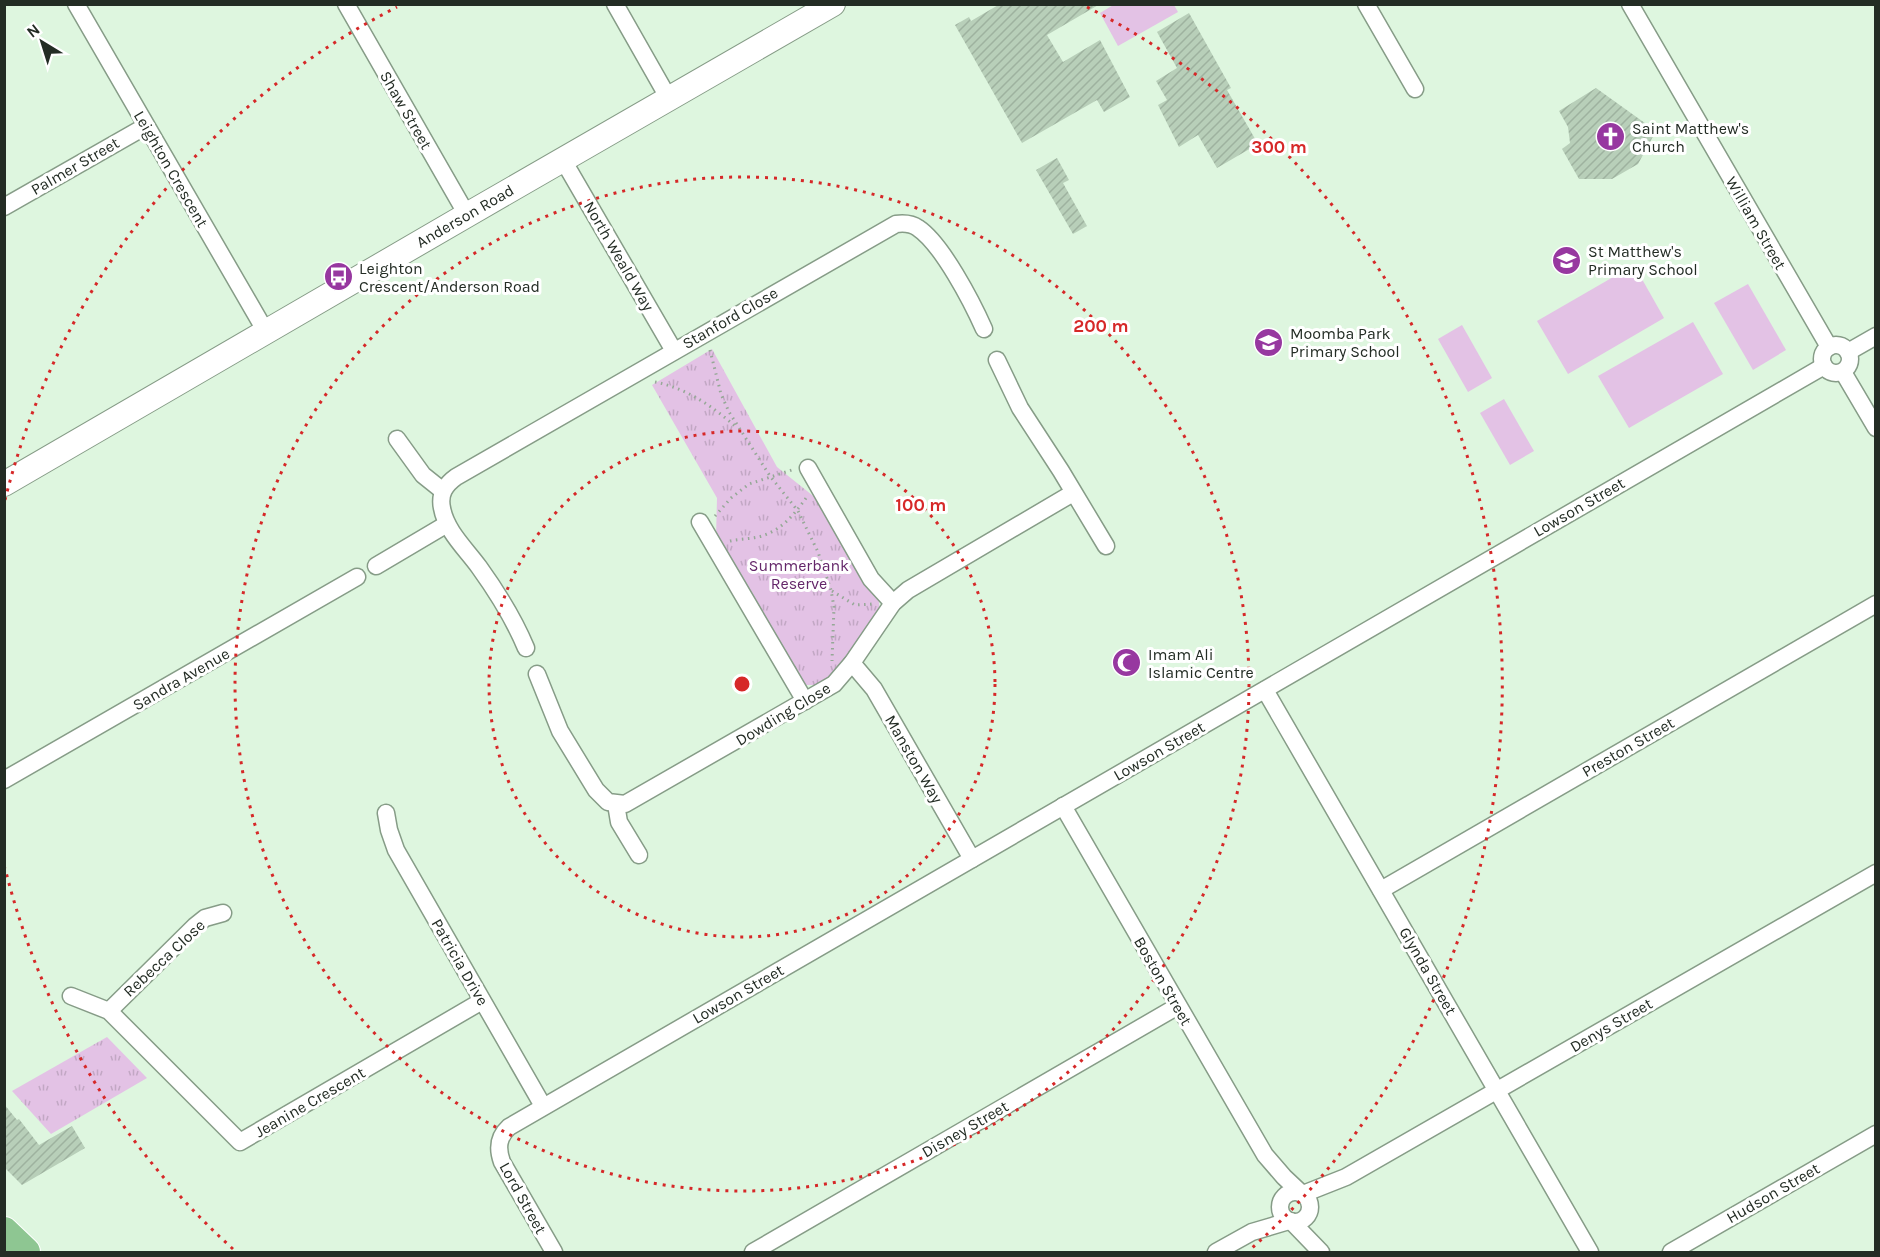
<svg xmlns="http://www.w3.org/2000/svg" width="1880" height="1257" font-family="Karla,sans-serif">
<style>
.green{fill:#e3c2e5}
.park{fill:url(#park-tufts)}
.building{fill:url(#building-hatch)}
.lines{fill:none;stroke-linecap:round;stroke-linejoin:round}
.street-casing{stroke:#869c87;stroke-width:19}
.secondary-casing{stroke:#869c87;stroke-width:26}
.highway-casing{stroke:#fff;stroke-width:32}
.path{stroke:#96a897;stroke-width:3;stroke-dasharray:1.5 4.5;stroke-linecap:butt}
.street{stroke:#fff;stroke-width:16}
.secondary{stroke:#fff;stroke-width:24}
.highway{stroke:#8ec692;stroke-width:30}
.ring{fill:none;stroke:#d62828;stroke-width:3;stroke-dasharray:3 6}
.labels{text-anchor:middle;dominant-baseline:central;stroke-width:6;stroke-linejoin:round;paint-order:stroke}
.street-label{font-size:16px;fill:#232c24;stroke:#fff}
.poi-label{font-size:16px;fill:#232c24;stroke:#fff;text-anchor:start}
.park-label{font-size:16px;fill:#642669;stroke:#fff}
.centre{fill:#d62828;stroke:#fff;stroke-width:3}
.ring-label{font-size:18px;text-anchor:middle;font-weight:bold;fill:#d62828;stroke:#fff;stroke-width:6;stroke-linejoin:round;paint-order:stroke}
</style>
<defs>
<pattern id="park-tufts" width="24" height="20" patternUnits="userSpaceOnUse" patternTransform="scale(1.5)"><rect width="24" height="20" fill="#e3c2e5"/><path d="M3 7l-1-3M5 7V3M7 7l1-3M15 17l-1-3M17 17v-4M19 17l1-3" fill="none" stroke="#c2a7c4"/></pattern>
<pattern id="building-hatch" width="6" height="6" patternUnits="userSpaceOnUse" patternTransform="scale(1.5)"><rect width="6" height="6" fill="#b8cfb9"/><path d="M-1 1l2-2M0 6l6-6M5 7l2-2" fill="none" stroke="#9eb29f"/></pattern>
</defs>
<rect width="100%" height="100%" fill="#def6df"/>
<g class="green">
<path d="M 1115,4 L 1174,5 L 1178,12 L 1118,46 L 1100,13 Z"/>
<path d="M 1634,265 L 1664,318 L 1568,374 L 1537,321 Z"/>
<path d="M 1748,284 L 1786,350 L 1753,370 L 1714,303 Z"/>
<path d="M 1693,322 L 1723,374 L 1629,428 L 1598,376 Z"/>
<path d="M 1462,325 L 1492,378 L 1468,392 L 1438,339 Z"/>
<path d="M 1504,399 L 1534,451 L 1510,465 L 1480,413 Z"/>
</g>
<g class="park">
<path d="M 712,349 L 777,467 L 817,499 L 878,595 L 880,611 L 833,676 L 815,685 L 805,685 L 798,678 L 716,538 L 717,498 L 652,385 Z"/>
<path d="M 107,1037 L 147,1078 L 51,1134 L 12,1091 Z"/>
</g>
<g class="building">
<path d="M 1000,4 L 1100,4 L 1047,35 L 1063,62 L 1100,40 L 1130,97 L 1104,112 L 1097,100 L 1022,143 L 955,25 L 969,17 L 971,21 Z"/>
<path d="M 1189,13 L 1231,88 L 1227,90 L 1258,144 L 1217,168 L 1198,135 L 1179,147 L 1158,105 L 1167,100 L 1156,81 L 1177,68 L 1157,32 Z"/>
<path d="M 1596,88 L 1656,131 L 1638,164 L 1612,179 L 1579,179 L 1562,149 L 1570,143 L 1568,127 L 1559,111 Z"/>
<path d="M 1057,158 L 1069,180 L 1063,183 L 1087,226 L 1073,234 L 1036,170 Z"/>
<path d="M 4,1104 L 17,1120 L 19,1119 L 39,1145 L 72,1126 L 85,1148 L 22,1185 L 4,1167 Z"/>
</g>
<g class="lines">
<defs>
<g id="street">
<path d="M 76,4 L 266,332"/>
<path d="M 346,4 L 467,215"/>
<path d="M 615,4 L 669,99"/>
<path d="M 1366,4 L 1415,89"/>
<path d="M 1630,4 L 1829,347"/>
<path d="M 563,160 L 674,351"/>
<path d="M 4,207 L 146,126"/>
<circle cx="1836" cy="359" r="14"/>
<path d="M 1848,352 L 1876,336"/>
<path d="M 997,360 L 1020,408 L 1061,471 L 1106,546"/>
<path d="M 1843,372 L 1876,428"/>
<path d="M 397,439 L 423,475 L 443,491"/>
<path d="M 808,468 L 871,579 L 893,603"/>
<path d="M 700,522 L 805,701"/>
<path d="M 376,566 L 447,524"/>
<path d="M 526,648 C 514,619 497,592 479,567 C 466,549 446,531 442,508 C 439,494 445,485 456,477 L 896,224 C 904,223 911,223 918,228 C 942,244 972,302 984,329"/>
<path d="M 852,663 L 874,689 L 972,859"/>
<path d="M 537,674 L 560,731 L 596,790 L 608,802 L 625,804 L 834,684 L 852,663 L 893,603 L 908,590 L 1073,493"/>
<path d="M 1265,690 L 1590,1252"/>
<path d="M 4,780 L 357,577"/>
<path d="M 616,804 L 619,822 L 639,855"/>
<path d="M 1063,806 L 1265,1155 L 1284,1177 L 1301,1193"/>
<path d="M 386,813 L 389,830 L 396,850 L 543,1106"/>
<path d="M 1381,890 L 1876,604"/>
<path d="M 71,996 L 109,1011 L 240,1142 L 482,1001"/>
<path d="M 109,1011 L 195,926 L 205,918 L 223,913"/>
<circle cx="1295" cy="1207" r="15"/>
<path d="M 1303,1194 L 1346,1177 L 1876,873"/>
<path d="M 1291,1221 L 1321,1252"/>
<path d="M 554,1252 L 502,1162 C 497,1148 498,1137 509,1127 L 1824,366"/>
<path d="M 753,1252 L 1178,1006"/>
<path d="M 1216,1252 L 1252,1232 L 1289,1221"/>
<path d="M 1671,1252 L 1876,1134"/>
</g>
<path id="secondary" d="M 4,484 L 467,215 L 833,4"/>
<path id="highway" d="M 4,1232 L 25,1252"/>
</defs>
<use href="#street" class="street-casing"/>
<use href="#secondary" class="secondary-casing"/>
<use href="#highway" class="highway-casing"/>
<g class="path">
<path d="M 710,350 L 721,394 L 729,412 L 770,476 L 798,511 L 818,552 L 831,590 L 834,607 L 832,661"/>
<path d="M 655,382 C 686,388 712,406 735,426"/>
<path d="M 715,516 L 731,498 L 749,484 L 792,470"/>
<path d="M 730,541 C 739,539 749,539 758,537 C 780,532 794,515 806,498"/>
<path d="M 832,591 L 855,605 L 873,604"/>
</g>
<use href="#street" class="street"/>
<use href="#secondary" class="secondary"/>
<use href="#highway" class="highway"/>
</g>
<g class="ring">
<circle cx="742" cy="684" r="253"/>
<circle cx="742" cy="684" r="507"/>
<path d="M233 1249A760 760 0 0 1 5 868M5 500A760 760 0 0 1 397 7M1087 7A760 760 0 0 1 1251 1249"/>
</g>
<defs>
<symbol id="church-disc" viewBox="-11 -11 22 22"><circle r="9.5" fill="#9738a0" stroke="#fff"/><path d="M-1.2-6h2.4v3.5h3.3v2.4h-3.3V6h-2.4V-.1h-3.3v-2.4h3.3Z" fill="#fff"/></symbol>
<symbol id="school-disc" viewBox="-11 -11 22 22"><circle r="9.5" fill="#9738a0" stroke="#fff"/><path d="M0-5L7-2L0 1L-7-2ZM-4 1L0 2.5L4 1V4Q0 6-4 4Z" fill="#fff"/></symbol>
<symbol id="bus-disc" viewBox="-11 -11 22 22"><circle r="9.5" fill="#9738a0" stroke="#fff"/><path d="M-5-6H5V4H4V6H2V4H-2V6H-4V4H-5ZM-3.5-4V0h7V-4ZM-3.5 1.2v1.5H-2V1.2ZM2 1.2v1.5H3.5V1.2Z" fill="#fff"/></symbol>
<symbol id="mosque-disc" viewBox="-11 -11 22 22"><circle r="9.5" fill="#9738a0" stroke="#fff"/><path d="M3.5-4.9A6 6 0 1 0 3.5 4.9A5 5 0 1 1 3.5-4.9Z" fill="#fff"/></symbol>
</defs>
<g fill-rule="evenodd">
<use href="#church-disc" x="1594" y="120" width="33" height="33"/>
<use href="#school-disc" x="1550" y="244" width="33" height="33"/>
<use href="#bus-disc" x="322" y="260" width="33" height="33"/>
<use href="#school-disc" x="1252" y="326" width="33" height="33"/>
<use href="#mosque-disc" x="1110" y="646" width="33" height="33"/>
</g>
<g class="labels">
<g class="street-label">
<text transform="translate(406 110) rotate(60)">Shaw Street</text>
<text transform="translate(75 166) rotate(-30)">Palmer Street</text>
<text transform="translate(171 169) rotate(60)">Leighton Crescent</text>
<text transform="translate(465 216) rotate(-30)">Anderson Road</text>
<text transform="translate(1756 223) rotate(60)">William Street</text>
<text transform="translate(619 256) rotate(60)">North Weald Way</text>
<text transform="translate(730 318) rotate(-30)">Stanford Close</text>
<text transform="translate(1579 507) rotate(-30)">Lowson Street</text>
<text transform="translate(181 679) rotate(-30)">Sandra Avenue</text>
<text transform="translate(783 714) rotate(-31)">Dowding Close</text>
<text transform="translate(1628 747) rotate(-30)">Preston Street</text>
<text transform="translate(1159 751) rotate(-30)">Lowson Street</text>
<text transform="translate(914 759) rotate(60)">Manston Way</text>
<text transform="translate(164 958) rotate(-43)">Rebecca Close</text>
<text transform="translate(460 962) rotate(60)">Patricia Drive</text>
<text transform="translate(1428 971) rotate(60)">Glynda Street</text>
<text transform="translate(1163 981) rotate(60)">Boston Street</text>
<text transform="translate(738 994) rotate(-30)">Lowson Street</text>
<text transform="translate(1611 1025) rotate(-30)">Denys Street</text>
<text transform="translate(310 1102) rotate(-30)">Jeanine Crescent</text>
<text transform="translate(965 1129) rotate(-30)">Disney Street</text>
<text transform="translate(1773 1193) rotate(-30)">Hudson Street</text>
<text transform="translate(523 1198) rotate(61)">Lord Street</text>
</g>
<g class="poi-label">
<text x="1632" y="128">Saint Matthew's<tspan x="1632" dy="18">Church</tspan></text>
<text x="1588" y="251">St Matthew's<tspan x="1588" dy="18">Primary School</tspan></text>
<text x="359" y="268">Leighton<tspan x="359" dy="18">Crescent/Anderson Road</tspan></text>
<text x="1290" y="333">Moomba Park<tspan x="1290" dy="18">Primary School</tspan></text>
<text x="1148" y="654">Imam Ali<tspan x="1148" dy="18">Islamic Centre</tspan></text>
</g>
<g class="park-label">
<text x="799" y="565">Summerbank<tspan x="799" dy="18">Reserve</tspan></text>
</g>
</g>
<circle cx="742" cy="684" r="9" class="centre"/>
<g class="ring-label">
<text x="1279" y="153">300 m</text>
<text x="1101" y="332">200 m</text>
<text x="921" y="511">100 m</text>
</g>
<rect width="1880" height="1257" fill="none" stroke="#232c24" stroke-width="12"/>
<g transform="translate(42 42) rotate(322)" stroke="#ffffff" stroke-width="4.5" paint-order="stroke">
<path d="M0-4.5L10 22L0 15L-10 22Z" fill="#232c24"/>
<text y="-9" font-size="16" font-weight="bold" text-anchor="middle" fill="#232c24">N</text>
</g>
</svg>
